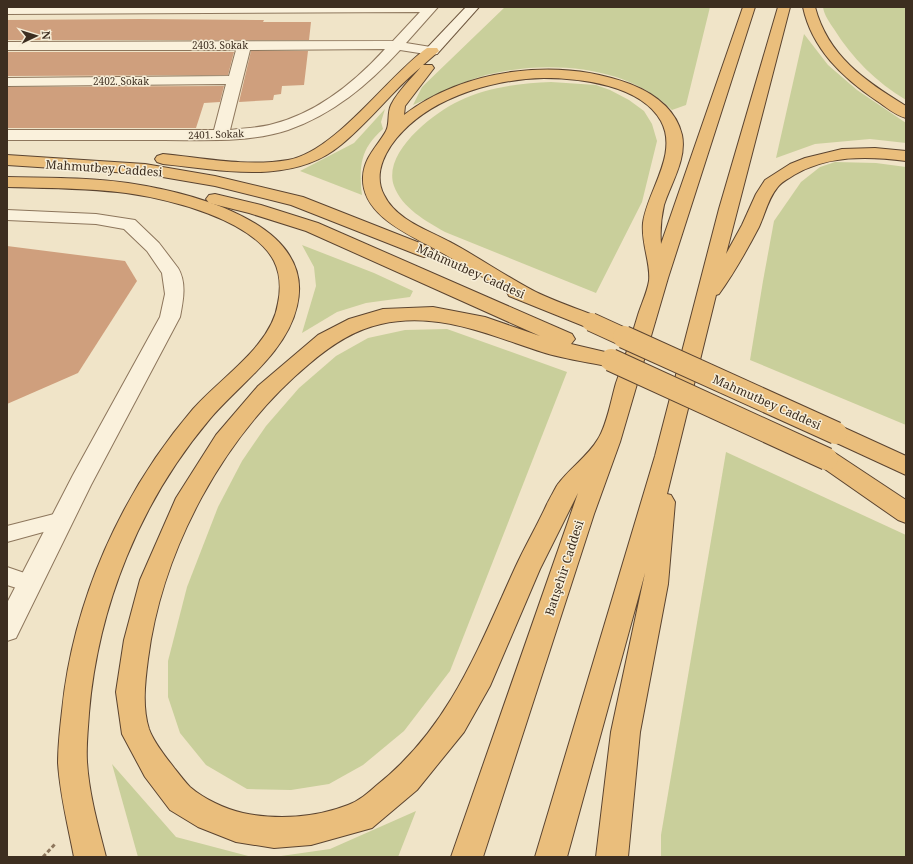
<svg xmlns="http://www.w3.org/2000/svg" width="913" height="864" font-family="'Noto Serif',serif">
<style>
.green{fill:#c9cf9b}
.building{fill:#cf9f7d}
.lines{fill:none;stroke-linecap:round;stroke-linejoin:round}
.service-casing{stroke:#8d765c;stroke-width:2}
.minor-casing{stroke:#8d765c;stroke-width:2}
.secondary-casing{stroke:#6f573f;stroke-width:2}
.trunk-casing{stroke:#5b4430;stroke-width:2}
.path{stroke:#8d765c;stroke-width:3;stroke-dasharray:4 2.5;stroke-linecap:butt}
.service{fill:#faf1dc;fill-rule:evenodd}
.minor{fill:#faf1dc;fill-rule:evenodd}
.secondary{fill:#faf1dc;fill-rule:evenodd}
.trunk{fill:#eabe7c;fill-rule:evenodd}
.trunk-bridge-far1-casing{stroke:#5b4430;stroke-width:20;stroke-linecap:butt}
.trunk-bridge-casing{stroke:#5b4430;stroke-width:24;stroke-linecap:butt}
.trunk-bridge-far1{stroke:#eabe7c;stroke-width:18}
.trunk-bridge{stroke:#eabe7c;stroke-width:22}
.labels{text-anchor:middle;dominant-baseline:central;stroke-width:3;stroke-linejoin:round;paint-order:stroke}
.far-street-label{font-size:10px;fill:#3d2e20;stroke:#f7eed8}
.street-label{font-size:12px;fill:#3d2e20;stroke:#f7eed8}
</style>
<rect width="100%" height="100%" fill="#f0e4c8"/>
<g class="green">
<path d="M 505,7 L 710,7 L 686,105 L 672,110 C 626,64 545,60 486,75 C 461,82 436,95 413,105 L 422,87 Z"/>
<path d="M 823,7 L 906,7 L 906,100 C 876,82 852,58 834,29 C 830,23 824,15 823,7 Z"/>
<path d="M 804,34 L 828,65 L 857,90 L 906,123 L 906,143 L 870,139 L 815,144 L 776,158 Z"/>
<path d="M 551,82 L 596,85 L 610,90 L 629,100 L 644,111 L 652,124 L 657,141 L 642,202 L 596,293 L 445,232 C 426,221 402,208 394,186 C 382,153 433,113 459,101 C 487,87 521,83 551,82 Z"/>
<path d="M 385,109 L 381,122 L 383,129 C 360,149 359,166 362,195 L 300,171 L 354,143 Z"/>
<path d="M 835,162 L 876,163 L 906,167 L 906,425 L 750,360 L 763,281 L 774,221 L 801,182 L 820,167 Z"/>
<path d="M 302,245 L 374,273 L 413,291 L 410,297 L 366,303 L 337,312 L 302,333 L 316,286 L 314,267 Z"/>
<path d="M 447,329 L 567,372 L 450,671 L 404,731 L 363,765 L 329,784 L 291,790 L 247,789 L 206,765 L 180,733 L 168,697 L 168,661 L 187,587 L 218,507 L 242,461 L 266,426 L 299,388 L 336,356 L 368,338 L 405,330 Z"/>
<path d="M 726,452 L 906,535 L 906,857 L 661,857 L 661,835 Z"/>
<path d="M 112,764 L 176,837 L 252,857 L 138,857 Z"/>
<path d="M 416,811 L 398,857 L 274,857 L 330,849 Z"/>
</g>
<g class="building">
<path d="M 140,19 L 264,20 L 263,22 L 311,22 L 309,40 L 7,40 L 7,20 Z"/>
<path d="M 251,51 L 308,51 L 304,85 L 282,86 L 281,94 L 274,95 L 273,100 L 239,102 Z"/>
<path d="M 7,52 L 234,52 L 228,75 L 7,76 Z"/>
<path d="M 224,86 L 220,102 L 204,103 L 196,128 L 7,128 L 7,87 Z"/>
<path d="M 7,246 L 125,261 L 137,281 L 78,373 L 7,404 Z"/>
</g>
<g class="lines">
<defs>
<g id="service">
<path d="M 62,512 L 69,515 L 71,520 L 69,525 L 7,542 L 7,526 Z"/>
<path d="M 7,567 L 36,577 L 39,583 L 36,589 L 29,592 L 7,585 Z"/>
</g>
<g id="minor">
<path d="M 7,7 L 438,7 L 406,43 L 437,48 L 439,51 L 437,54 L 432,55 L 400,50 C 368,85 333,114 288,130 C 249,143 205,140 165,140 C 112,140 60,140 7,140 L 7,130 L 214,130 L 226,84 L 7,86 L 7,78 L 229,76 L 236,50 L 7,50 L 7,42 L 393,41 L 420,12 L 7,14 ZM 385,49 C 355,82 317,113 273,124 C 259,128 244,128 230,130 L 250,50 Z"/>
<path d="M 7,210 L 96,214 L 135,220 L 159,243 L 178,268 C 187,283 183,301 180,317 L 91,485 L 16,638 L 7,641 L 7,603 L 73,475 L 160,317 L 165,294 L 162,273 L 147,251 L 124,229 L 96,224 L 7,220 Z"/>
</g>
<path id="secondary" d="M 466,7 L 479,7 L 437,54 L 427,54 L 425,51 L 427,48 Z"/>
<g id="trunk">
<path d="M 743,7 L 755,7 L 668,278 L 620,442 L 594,514 L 483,857 L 451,857 L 578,493 L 540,569 L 490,686 L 464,732 L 417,790 L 372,828 L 311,845 L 274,848 L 236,842 L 198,827 L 170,810 L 145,777 L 122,734 L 116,692 L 124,640 L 140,580 L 176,498 L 216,435 L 258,386 L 318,335 L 349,319 L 383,309 L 433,307 L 485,317 L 540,336 L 306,231 L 249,213 L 209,203 L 206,199 L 209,195 L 215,194 L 261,205 L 318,223 L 572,334 L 575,339 L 571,344 L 618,355 L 621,360 L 618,365 L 611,367 C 588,362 564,359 542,352 C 489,335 438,311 381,324 C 353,330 330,346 309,364 C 224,435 162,549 148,659 C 145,682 142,707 149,729 C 154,743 166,757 175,769 C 180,775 185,782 190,787 C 204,799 225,809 243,813 C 277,820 315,818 348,805 C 359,801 368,793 377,785 C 449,728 478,649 515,568 C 525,546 537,526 547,504 C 548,502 557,485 558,484 C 570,468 588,456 598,439 C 607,425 611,400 616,383 C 624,361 631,338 638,315 C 641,305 647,293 649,281 C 651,264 641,243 643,223 C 647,191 679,154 661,121 C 641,85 580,78 544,78 C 495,79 437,96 403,131 C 387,147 372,173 384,195 C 396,220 428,230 450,242 C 478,257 504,275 532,290 C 553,301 576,308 598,317 L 601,322 L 598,327 L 591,329 L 509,296 L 507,292 C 486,279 465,266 444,254 C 416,237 361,218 363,177 C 364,157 377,147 386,131 C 390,124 387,113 391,105 C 398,91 411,79 421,67 C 393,90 371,120 342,144 C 293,186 222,170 163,164 L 157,162 L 155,159 L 157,156 L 163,154 C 204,158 247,167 288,160 C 335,152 387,77 427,48 L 437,48 L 439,51 L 423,65 L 432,65 L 434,68 L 405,106 L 404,115 C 465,68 559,57 630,84 C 653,93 676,109 682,135 C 687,159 671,183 664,205 C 661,218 660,231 661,244 Z"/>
<path d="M 778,7 L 790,7 L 726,254 L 742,225 L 756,194 L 765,180 L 790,164 L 805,158 L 842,149 L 875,148 L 906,151 L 906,161 C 868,156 828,155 794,175 C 788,179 781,182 777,188 C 768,199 765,214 759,227 C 747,250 734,273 719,294 L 716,295 L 667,494 L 671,495 L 675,502 L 668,584 L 640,732 L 628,857 L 596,857 L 611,732 L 645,573 L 567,857 L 535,857 L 655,456 L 719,209 Z"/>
<path d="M 803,7 L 815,7 C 828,56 865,81 906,106 L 906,118 C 895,115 886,107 877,101 C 842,77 812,49 803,7 Z"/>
<path d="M 7,155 L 145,164 L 215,176 L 303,197 L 430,247 L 433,251 L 430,255 L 424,257 L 418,255 L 291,205 L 215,186 L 145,174 L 7,165 Z"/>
<path d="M 7,177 C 47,178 88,177 128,183 C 188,192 317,222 297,306 C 286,354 239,384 209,420 C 140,502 98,606 89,713 C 88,729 86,745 87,762 C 89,794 98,826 106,857 L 74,857 C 68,826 60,795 58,763 C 58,746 60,728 62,711 C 73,601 121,493 193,409 C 220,378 272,346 278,303 C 281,289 280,273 274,261 C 252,219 169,199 126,193 C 87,188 47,188 7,187 Z"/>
<path d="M 836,424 L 906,456 L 906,475 L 828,439 L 825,433 L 828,427 Z"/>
<path d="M 827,450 L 835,453 L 906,500 L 906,523 L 898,520 L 819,465 L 816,459 L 819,453 Z"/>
</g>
</defs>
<use href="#service" class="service-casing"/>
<use href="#minor" class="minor-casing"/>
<use href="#secondary" class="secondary-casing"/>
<use href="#trunk" class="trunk-casing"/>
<path class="path" d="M 43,857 L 56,843"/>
<use href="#service" class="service"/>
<use href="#minor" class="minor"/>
<use href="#secondary" class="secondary"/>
<use href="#trunk" class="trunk"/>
<defs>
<path id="trunk-bridge-far1" d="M 591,322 L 626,338"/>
<g id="trunk-bridge">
<path d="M 624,337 L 836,433"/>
<path d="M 611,360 L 827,459"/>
</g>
</defs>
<use href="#trunk-bridge-far1" class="trunk-bridge-far1-casing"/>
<use href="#trunk-bridge" class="trunk-bridge-casing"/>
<use href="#trunk-bridge-far1" class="trunk-bridge-far1"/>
<use href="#trunk-bridge" class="trunk-bridge"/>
</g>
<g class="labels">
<g class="far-street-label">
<text x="220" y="45">2403. Sokak</text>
<text x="121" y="81">2402. Sokak</text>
<text transform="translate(216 134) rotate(-2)">2401. Sokak</text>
</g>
<g class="street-label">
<text transform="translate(104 168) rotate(4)">Mahmutbey Caddesi</text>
<text transform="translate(471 271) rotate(24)">Mahmutbey Caddesi</text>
<text transform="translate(767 402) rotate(24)">Mahmutbey Caddesi</text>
<text transform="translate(564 568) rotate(-72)">Batışehir Caddesi</text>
</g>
</g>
<rect width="913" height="864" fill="none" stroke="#3d2e20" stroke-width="16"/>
<g transform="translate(36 36) rotate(86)" stroke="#f7eed8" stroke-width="3" paint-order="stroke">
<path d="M0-3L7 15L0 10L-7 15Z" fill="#3d2e20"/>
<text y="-6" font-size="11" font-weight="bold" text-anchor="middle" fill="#3d2e20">N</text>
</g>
</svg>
